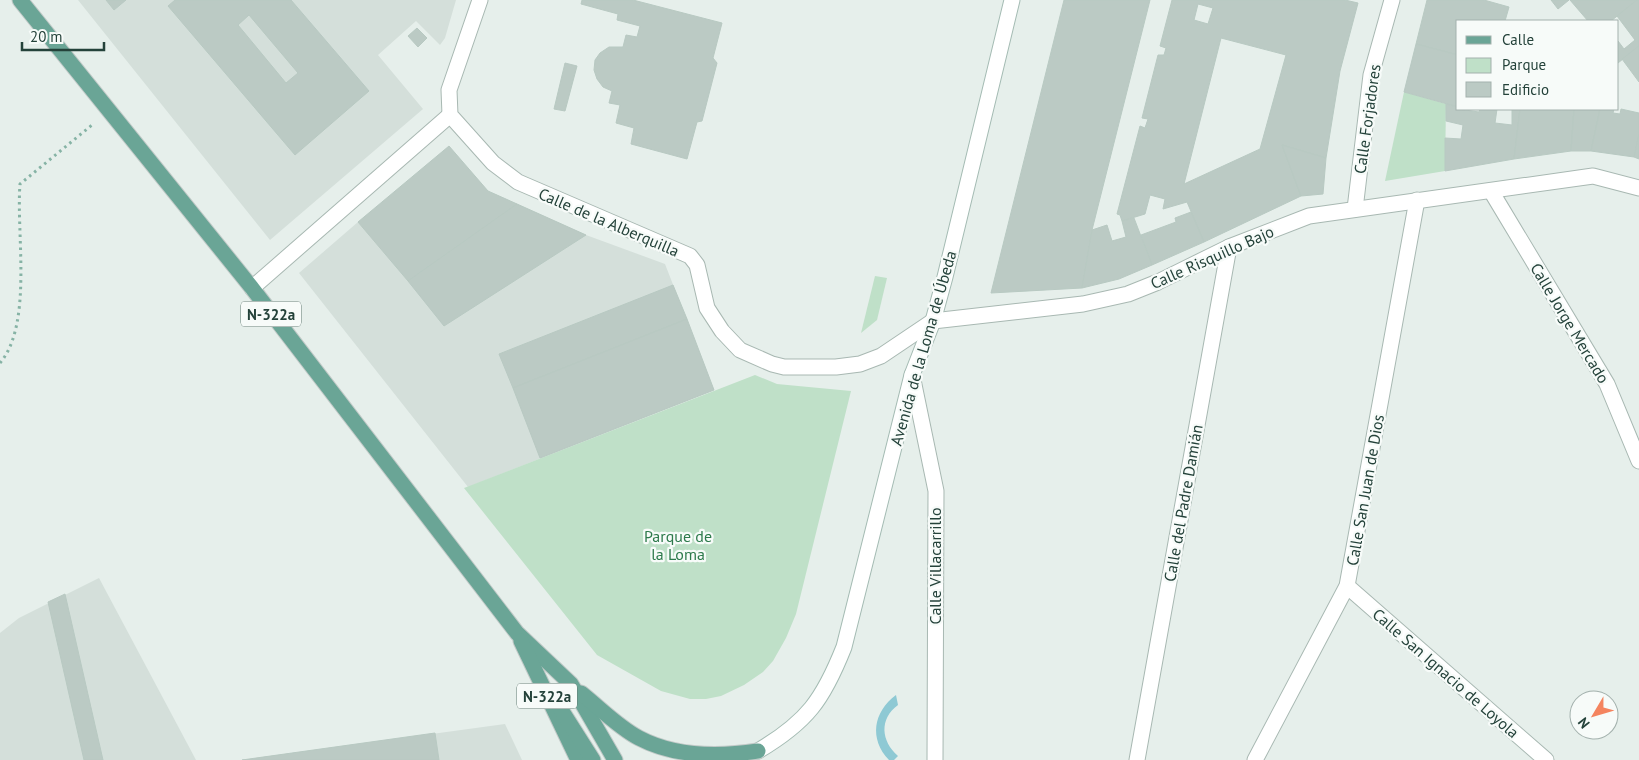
<svg xmlns="http://www.w3.org/2000/svg" width="1639" height="760" font-family="'PT Sans',sans-serif">
<style>
.built{fill:#d4dfda}
.green{fill:#bfe0c8}
.water{fill:#8ec9d4}
.building{fill:#bbcac4;stroke:#b8c9c2;fill-rule:evenodd}
.lines{fill:none;stroke-linecap:round;stroke-linejoin:round}
.minor-casing{stroke:#a8b8b2;stroke-width:17}
.secondary-casing{stroke:#a4bbb3;stroke-width:17}
.primary-casing{stroke:#c2cac8;stroke-width:17}
.path{stroke:#86b3a5;stroke-width:3;stroke-dasharray:2.5 4;stroke-linecap:butt}
.minor{stroke:#fff;stroke-width:15}
.secondary{stroke:#fff;stroke-width:15}
.primary{stroke:#6aa596;stroke-width:15}
.labels{text-anchor:middle;dominant-baseline:central;stroke-width:4.5;stroke-linejoin:round;paint-order:stroke}
.shield{fill:#f7fbf9;stroke:#637a73;stroke-width:1}
.shield-label{font-size:15px;font-weight:bold;fill:#24423a}
.street-label{font-size:16px;fill:#24423a;stroke:#f7fbf9}
.park-label{font-size:16px;fill:#2d7a4b;stroke:#f7fbf9}
</style>
<rect width="100%" height="100%" fill="#e6efeb"/>
<g class="built">
<path d="M 78,0 L 456,0 L 445,38 L 440,45 L 416,21 L 378,55 L 423,109 L 270,240 Z"/>
<path d="M 488,191 L 586,235 L 665,264 L 714,390 L 468,487 L 299,273 L 358,222 Z"/>
<path d="M 99,578 L 196,760 L 0,760 L 0,633 L 19,618 Z"/>
<path d="M 505,724 L 522,760 L 242,760 Z"/>
</g>
<g class="green">
<path d="M 1404,92 L 1446,104 L 1445,171 L 1385,181 Z"/>
<path d="M 875,276 L 887,278 L 877,320 L 861,333 Z"/>
<path d="M 755,375 L 777,384 L 851,391 L 796,614 L 786,638 L 773,661 L 763,672 L 744,685 L 721,696 L 706,699 L 690,699 L 661,691 L 597,655 L 464,488 Z"/>
</g>
<path class="water" d="M 896,695 L 898,705 C 879,719 881,741 898,756 L 894,760 L 889,760 C 869,739 873,712 896,695 Z"/>
<g class="building">
<path d="M 106,0 L 126,0 L 114,10 Z"/>
<path d="M 175,0 L 291,0 L 369,91 L 295,155 L 168,6 ZM 249,15 L 298,73 L 286,83 L 238,25 Z"/>
<path d="M 582,0 L 633,0 L 722,23 L 713,58 L 717,63 L 702,121 L 697,122 L 687,159 L 631,144 L 634,128 L 616,123 L 620,105 L 609,103 L 612,91 L 603,87 L 597,79 L 594,70 L 595,60 L 600,53 L 609,47 L 623,47 L 626,35 L 637,37 L 640,26 L 617,20 L 618,14 L 581,4 Z"/>
<path d="M 1064,0 L 1150,0 L 1092,230 L 1082,288 L 991,293 Z"/>
<path d="M 1172,0 L 1345,0 L 1358,3 L 1340,71 L 1326,158 L 1282,145 L 1301,196 L 1204,242 L 1187,202 L 1163,209 L 1165,199 L 1150,195 L 1145,214 L 1122,221 L 1120,215 L 1117,214 L 1140,126 L 1145,128 L 1148,119 L 1142,118 L 1158,55 L 1164,55 L 1166,48 L 1160,46 ZM 1198,4 L 1213,8 L 1208,24 L 1194,20 ZM 1221,38 L 1286,55 L 1260,149 L 1184,184 Z"/>
<path d="M 1427,0 L 1484,0 L 1509,7 L 1505,21 L 1458,21 L 1458,55 L 1416,44 Z"/>
<path d="M 1551,0 L 1569,0 L 1558,9 Z"/>
<path d="M 1570,0 L 1637,0 L 1611,21 L 1588,21 Z"/>
<path d="M 1637,0 L 1639,0 L 1639,46 L 1618,63 L 1618,41 L 1624,49 L 1635,40 L 1617,16 Z"/>
<path d="M 417,28 L 427,38 L 418,47 L 408,36 Z"/>
<path d="M 1416,44 L 1458,55 L 1458,107 L 1404,92 Z"/>
<path d="M 1639,46 L 1639,82 L 1622,59 Z"/>
<path d="M 565,63 L 577,66 L 565,111 L 554,109 Z"/>
<path d="M 1446,104 L 1458,107 L 1458,109 L 1479,112 L 1480,109 L 1497,109 L 1495,123 L 1512,125 L 1512,109 L 1520,109 L 1514,159 L 1445,171 L 1445,138 L 1461,139 L 1463,125 L 1446,121 Z"/>
<path d="M 1520,109 L 1574,109 L 1571,151 L 1514,159 Z"/>
<path d="M 1574,109 L 1600,109 L 1591,151 L 1571,151 Z"/>
<path d="M 1600,109 L 1614,109 L 1613,113 L 1620,114 L 1621,109 L 1639,113 L 1639,134 L 1634,157 L 1591,151 Z"/>
<path d="M 1639,134 L 1639,159 L 1634,157 Z"/>
<path d="M 1282,145 L 1326,158 L 1323,194 L 1301,196 Z"/>
<path d="M 449,146 L 488,191 L 517,204 L 408,281 L 358,222 Z"/>
<path d="M 517,204 L 586,235 L 444,326 L 408,281 Z"/>
<path d="M 1191,212 L 1204,242 L 1152,265 L 1141,235 L 1176,222 L 1175,218 Z"/>
<path d="M 1134,218 L 1152,265 L 1119,279 L 1082,288 L 1092,230 L 1107,225 L 1112,241 L 1126,237 L 1122,221 Z"/>
<path d="M 673,285 L 687,319 L 513,388 L 499,354 Z"/>
<path d="M 687,319 L 714,390 L 540,458 L 513,388 Z"/>
<path d="M 65,594 L 103,760 L 84,760 L 48,602 Z"/>
<path d="M 435,733 L 439,760 L 242,760 Z"/>
</g>
<g class="lines">
<defs>
<g id="minor">
<path d="M 480,0 L 449,90 L 450,115 L 493,163 L 518,182 L 690,256 L 697,265 L 707,308 L 722,331 L 740,350 L 772,364 L 784,367 L 836,367 L 860,364 L 881,356 L 933,321 L 1083,304 L 1128,294 L 1158,282 L 1229,247 L 1309,216 L 1593,176 L 1639,188"/>
<path d="M 1491,191 L 1607,384 L 1639,461"/>
<path d="M 1355,209 L 1371,75 L 1392,0"/>
<path d="M 252,288 L 450,115"/>
<path d="M 912,375 L 936,491 L 935,760"/>
<path d="M 1347,586 L 1546,760"/>
<path d="M 1137,760 L 1229,247"/>
<path d="M 1255,760 L 1347,586 L 1417,200"/>
</g>
<path id="secondary" d="M 758,751 C 807,722 823,700 844,647 L 912,375 L 933,321 L 945,277 L 1012,0"/>
<g id="primary">
<path d="M 20,0 L 252,288 L 517,633 L 571,684 L 615,760"/>
<path d="M 521,641 L 578,760"/>
<path d="M 581,693 C 600,708 618,727 639,738 C 675,757 719,757 758,751"/>
<path d="M 560,708 L 593,760"/>
</g>
</defs>
<use href="#minor" class="minor-casing"/>
<use href="#secondary" class="secondary-casing"/>
<use href="#primary" class="primary-casing"/>
<path class="path" d="M 0,363 C 33,324 16,233 20,184 L 92,125"/>
<use href="#minor" class="minor"/>
<use href="#secondary" class="secondary"/>
<use href="#primary" class="primary"/>
</g>
<g class="labels">
<g class="shield">
<rect x="241" y="301.5" width="60" height="25" rx="4"/>
<rect x="517" y="683.5" width="60" height="25" rx="4"/>
</g>
<g class="shield-label">
<text x="271" y="314">N-322a</text>
<text x="547" y="696">N-322a</text>
</g>
<g class="street-label">
<text transform="translate(1367 119) rotate(-82)">Calle Forjadores</text>
<text transform="translate(609 222) rotate(23)">Calle de la Alberquilla</text>
<text transform="translate(1212 257) rotate(-24)">Calle Risquillo Bajo</text>
<text transform="translate(1570 323) rotate(59)">Calle Jorge Mercado</text>
<text transform="translate(923 348) rotate(-74)">Avenida de la Loma de Úbeda</text>
<text transform="translate(1365 490) rotate(-80)">Calle San Juan de Dios</text>
<text transform="translate(1183 503) rotate(-80)">Calle del Padre Damián</text>
<text transform="translate(935 566) rotate(-90)">Calle Villacarrillo</text>
<text transform="translate(1446 673) rotate(41)">Calle San Ignacio de Loyola</text>
</g>
<g class="park-label">
<text x="678" y="536">Parque de<tspan x="678" dy="18">la Loma</tspan></text>
</g>
</g>
<rect x="1456" y="20" width="162" height="90" fill="#f7fbf9" stroke="#a3b1ad"/>
<rect x="1466" y="36" width="25" height="8" fill="#6aa596" stroke="#a3b1ad"/>
<text x="1502" y="45" font-size="15" fill="#24423a">Calle</text>
<rect x="1466" y="58" width="25" height="15" fill="#bfe0c8" stroke="#a3b1ad"/>
<text x="1502" y="70" font-size="15" fill="#24423a">Parque</text>
<rect x="1466" y="82" width="25" height="15" fill="#bbcac4" stroke="#a3b1ad"/>
<text x="1502" y="95" font-size="15" fill="#24423a">Edificio</text>
<g transform="translate(1594 715) rotate(232)"><circle r="24" fill="#f7fbf9" stroke="#a3b1ad"/>
<path d="M0-4L9 19L0 12L-9 19Z" fill="#f4845f"/>
<text y="-8" font-size="14" font-weight="bold" text-anchor="middle" fill="#24423a">N</text>
</g>
<path d="M22 42v8h82v-8" fill="none" stroke="#24423a" stroke-width="2.5"/>
<text x="30" y="42" font-size="15" fill="#24423a" stroke="#f7fbf9" stroke-width="4" paint-order="stroke">20 m</text>
</svg>
